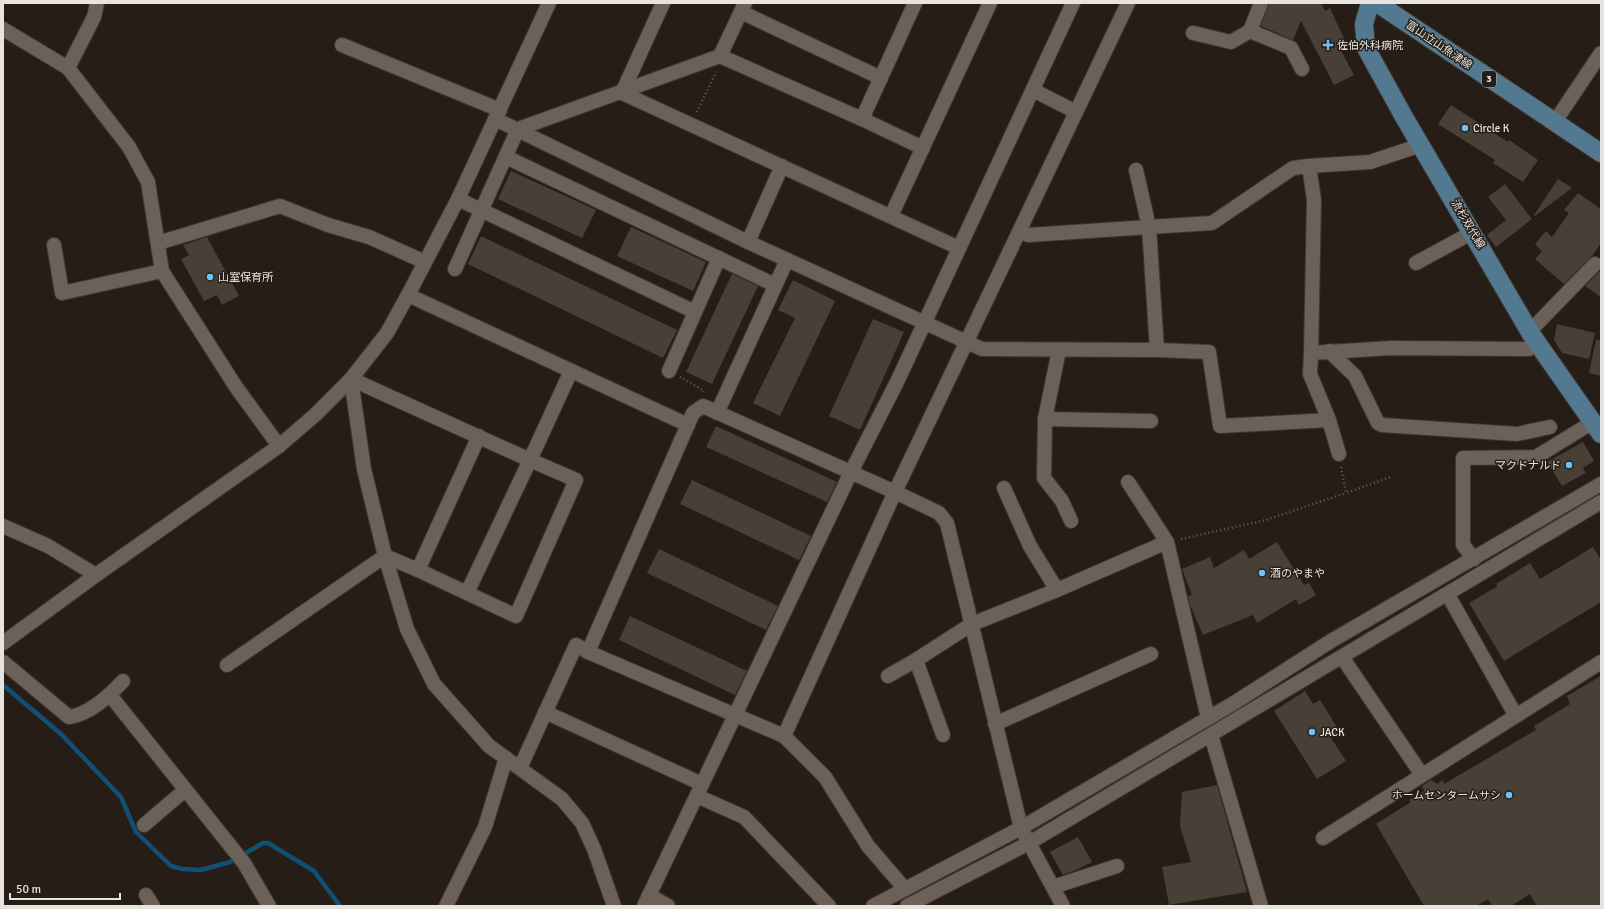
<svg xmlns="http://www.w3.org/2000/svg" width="1604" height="909" font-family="Signika,'Noto Sans JP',sans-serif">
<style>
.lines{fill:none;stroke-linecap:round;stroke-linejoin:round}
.stream{stroke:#0f5074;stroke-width:4.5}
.building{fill:#483f36}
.minor-casing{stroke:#3f3833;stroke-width:16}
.major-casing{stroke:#3f3833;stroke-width:20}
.path{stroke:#676059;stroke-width:2.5;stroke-dasharray:1 3;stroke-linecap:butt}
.minor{stroke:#6b6158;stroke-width:14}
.major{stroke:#537991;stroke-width:18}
.poi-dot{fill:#72c1f5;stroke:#261e16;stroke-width:1.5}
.labels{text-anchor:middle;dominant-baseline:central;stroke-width:3;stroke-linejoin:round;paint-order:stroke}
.shield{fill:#261e16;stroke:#aea8a2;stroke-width:1}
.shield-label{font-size:10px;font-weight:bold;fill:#e9e3de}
.poi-label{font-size:11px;fill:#e9e3de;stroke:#261e16;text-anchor:start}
.street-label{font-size:11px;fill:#e9e3de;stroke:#261e16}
</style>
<rect width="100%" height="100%" fill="#261e16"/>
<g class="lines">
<path class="stream" d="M 3,685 L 61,734 L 121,797 L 136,832 L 171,866 L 182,869 L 201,870 L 230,862 L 263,843 L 268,843 L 314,871 L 340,906"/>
</g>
<g class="building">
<path d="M 1269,3 L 1321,3 L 1325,11 L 1330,8 L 1346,43 L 1339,47 L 1354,75 L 1334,85 L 1301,21 L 1293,40 L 1261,26 Z"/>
<path d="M 1451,105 L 1508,142 L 1509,140 L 1538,160 L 1523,182 L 1493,163 L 1495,160 L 1438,124 Z"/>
<path d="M 511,171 L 596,210 L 582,238 L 498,199 Z"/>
<path d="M 1558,179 L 1572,188 L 1535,216 L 1534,215 Z"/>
<path d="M 1505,184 L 1532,219 L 1496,247 L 1487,235 L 1506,220 L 1488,197 Z"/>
<path d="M 1578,193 L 1601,209 L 1601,243 L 1592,256 L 1564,284 L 1535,259 L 1542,251 L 1535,244 L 1546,231 L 1552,237 L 1569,213 L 1564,210 Z"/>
<path d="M 631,227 L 706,262 L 693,291 L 617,256 Z"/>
<path d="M 481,236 L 677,330 L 663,358 L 468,264 Z"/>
<path d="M 207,237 L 239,296 L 222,305 L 217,295 L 204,301 L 181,259 L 189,255 L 183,245 Z"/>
<path d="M 1600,271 L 1601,272 L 1601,297 L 1585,286 Z"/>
<path d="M 732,274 L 758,286 L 712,384 L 686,372 Z"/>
<path d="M 793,280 L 835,301 L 780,416 L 753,403 L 795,318 L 778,310 Z"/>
<path d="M 873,319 L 904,332 L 860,430 L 829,416 Z"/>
<path d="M 1557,324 L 1595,333 L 1589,359 L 1562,353 L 1554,340 Z"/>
<path d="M 1596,340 L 1601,340 L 1601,376 L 1589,373 Z"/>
<path d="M 716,426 L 837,482 L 827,502 L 706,447 Z"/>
<path d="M 1583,442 L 1594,461 L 1583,468 L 1586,473 L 1562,486 L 1547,462 Z"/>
<path d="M 692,480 L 811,536 L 799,560 L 680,504 Z"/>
<path d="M 1277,542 L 1304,585 L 1309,583 L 1316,595 L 1299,605 L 1296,599 L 1257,623 L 1253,615 L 1203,635 L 1190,605 L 1188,596 L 1192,595 L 1182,569 L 1210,557 L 1214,568 L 1244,550 L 1249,559 Z"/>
<path d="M 1593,547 L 1601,560 L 1601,602 L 1504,661 L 1469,603 L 1498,586 L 1496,584 L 1530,563 L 1540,579 Z"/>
<path d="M 659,549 L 778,606 L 766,630 L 647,573 Z"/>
<path d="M 630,616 L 747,671 L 735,695 L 619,640 Z"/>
<path d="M 1601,676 L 1601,906 L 1537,906 L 1530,894 L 1511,906 L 1492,906 L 1488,899 L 1476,906 L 1424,906 L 1376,824 L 1411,802 L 1409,800 L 1424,791 L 1422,786 L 1431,780 L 1437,784 L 1443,780 L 1444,784 L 1536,730 L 1534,726 L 1570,704 L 1567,696 Z"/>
<path d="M 1305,691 L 1313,704 L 1320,700 L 1340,732 L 1331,738 L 1346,761 L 1317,779 L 1274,711 Z"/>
<path d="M 1217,785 L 1247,892 L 1169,905 L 1162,867 L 1191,862 L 1180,826 L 1182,792 Z"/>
<path d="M 1078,837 L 1092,862 L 1076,870 L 1063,875 L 1050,852 Z"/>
</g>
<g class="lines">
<defs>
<g id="minor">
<path d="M 745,3 L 720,56 L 862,119 L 915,3"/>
<path d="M 741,12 L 881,78"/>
<path d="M 3,29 L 68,68 L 129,147 L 148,182 L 162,271 L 236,387 L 279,446"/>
<path d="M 1250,31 L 1291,48 L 1302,69"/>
<path d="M 1193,33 L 1231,42 L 1250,31 L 1261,3"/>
<path d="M 342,45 L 500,110"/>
<path d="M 68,68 L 94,17 L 97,3"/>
<path d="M 1033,90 L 1076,112"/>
<path d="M 622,93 L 959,248"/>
<path d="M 622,93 L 663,3"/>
<path d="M 495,119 L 748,242 L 982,349 L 1157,350 L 1149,227 L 1029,235 L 1019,232"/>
<path d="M 862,119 L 923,148"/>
<path d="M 1554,123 L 1601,53"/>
<path d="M 506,157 L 775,285"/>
<path d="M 1309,166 L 1370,162 L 1421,145"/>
<path d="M 1136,170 L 1149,227 L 1212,223 L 1293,168 L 1309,166 L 1314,200 L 1311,353 L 1391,348 L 1529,349 L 1538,343"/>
<path d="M 458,199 L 695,312"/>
<path d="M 891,216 L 990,3"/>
<path d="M 748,242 L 782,166"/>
<path d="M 158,243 L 280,206 L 328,225 L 369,237 L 425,262"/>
<path d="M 54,245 L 62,293 L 162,271"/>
<path d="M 1416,263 L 1473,232"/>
<path d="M 455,269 L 518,129 L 720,56"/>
<path d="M 408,295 L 688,425"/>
<path d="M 1530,331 L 1595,264"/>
<path d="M 1059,350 L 1045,419 L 1151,421"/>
<path d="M 1157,350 L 1209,352 L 1220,426 L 1329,420 L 1310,374 L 1311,353"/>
<path d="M 1329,351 L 1355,376 L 1378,423 L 1382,425 L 1517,434 L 1550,427"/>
<path d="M 669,371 L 719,258"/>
<path d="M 351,379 L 364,469 L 385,556 L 407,629 L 434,684 L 489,746 L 562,799 L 582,823 L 594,849 L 614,906"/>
<path d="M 351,379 L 530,460 L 571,371"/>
<path d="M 717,413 L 787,260"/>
<path d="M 1045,419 L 1044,478 L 1062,501 L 1071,521"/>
<path d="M 1329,420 L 1339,454"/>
<path d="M 1128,482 L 1167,542 L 1208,718"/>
<path d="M 3,526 L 48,546 L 96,575"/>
<path d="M 1474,559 L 1463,545 L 1463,458 L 1536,457 L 1593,422"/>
<path d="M 418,570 L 516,616 L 576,480 L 530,460 L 467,593"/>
<path d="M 1057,590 L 1167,542"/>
<path d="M 1448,595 L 1516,716"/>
<path d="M 3,643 L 96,575 L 279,446 L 315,415 L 351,379 L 387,333 L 408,295 L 458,199 L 549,3"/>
<path d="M 588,652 L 784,736 L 895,492 L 1128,3"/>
<path d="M 1342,657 L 1422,775"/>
<path d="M 916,660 L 972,624 L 1057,590 L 1030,546 L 1004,488"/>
<path d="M 3,662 L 69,717 C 90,714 109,696 123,681"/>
<path d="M 227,665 L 385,556 L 418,570 L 479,436"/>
<path d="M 888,676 L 916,660 L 943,735"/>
<path d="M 110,695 L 244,863 L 269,906"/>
<path d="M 545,712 L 702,784"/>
<path d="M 995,724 L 1151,654"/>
<path d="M 1211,735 L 1261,906"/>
<path d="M 784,736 L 825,777 L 868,846 L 905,889"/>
<path d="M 520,768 L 576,645 L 588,652 L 693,413 L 703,406 L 895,492 L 939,513 L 947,523 L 1021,828 L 1063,906"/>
<path d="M 697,796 L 744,817 L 829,906"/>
<path d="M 144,825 L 185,790"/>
<path d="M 1323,838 L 1601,662"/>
<path d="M 1053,887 L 1117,866"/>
<path d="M 146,895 L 153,906"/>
<path d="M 649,895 L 668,906"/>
<path d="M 446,906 L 485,827 L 506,758"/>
<path d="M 644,906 L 851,472 L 897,382 L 1073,3"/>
<path d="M 873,906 L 1021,828 L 1234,703 L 1331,641 L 1601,484"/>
<path d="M 907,906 L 1029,843 L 1601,502"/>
</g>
<g id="major">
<path d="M 1370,3 L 1364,24 L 1366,48 L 1404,117 L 1531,334 L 1601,434"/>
<path d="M 1377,3 L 1601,153"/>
</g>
</defs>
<use href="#minor" class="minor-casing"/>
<use href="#major" class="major-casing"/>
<g class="path">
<path d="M 697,112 L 716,72"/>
<path d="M 680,377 L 703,390 L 703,392"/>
<path d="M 1341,467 L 1346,493 L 1391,477"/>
<path d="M 1181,539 L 1266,520 L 1346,493"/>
</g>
<use href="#minor" class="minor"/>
<use href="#major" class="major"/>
</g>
<g class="poi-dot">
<path d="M1326 39h4v4h4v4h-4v4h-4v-4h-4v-4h4z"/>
<circle cx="1465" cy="128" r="4"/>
<circle cx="210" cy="277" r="4"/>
<circle cx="1569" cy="465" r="4"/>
<circle cx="1262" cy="573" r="4"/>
<circle cx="1312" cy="732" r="4"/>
<circle cx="1509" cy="795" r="4"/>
</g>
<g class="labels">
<rect class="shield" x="1482" y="71" width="14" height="16" rx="3"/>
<g class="shield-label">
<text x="1489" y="79">3</text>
</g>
<g class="poi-label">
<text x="1337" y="45">佐伯外科病院</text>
<text x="1473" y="128">Circle K</text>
<text x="218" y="277">山室保育所</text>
<text x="1561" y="465" text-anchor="end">マクドナルド</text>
<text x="1270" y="573">酒のやまや</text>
<text x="1320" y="732">JACK</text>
<text x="1501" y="795" text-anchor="end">ホームセンタームサシ</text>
</g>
<g class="street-label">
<text transform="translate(1439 45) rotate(34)">富山立山魚津線</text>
<text transform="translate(1468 224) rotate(59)">流杉双代線</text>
</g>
</g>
<rect width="1604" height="909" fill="none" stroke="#e9e3de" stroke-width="8"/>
<path d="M10 893v6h110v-6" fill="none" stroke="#e9e3de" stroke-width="2"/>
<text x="16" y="893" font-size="12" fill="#e9e3de" stroke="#261e16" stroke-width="3" paint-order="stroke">50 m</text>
</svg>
